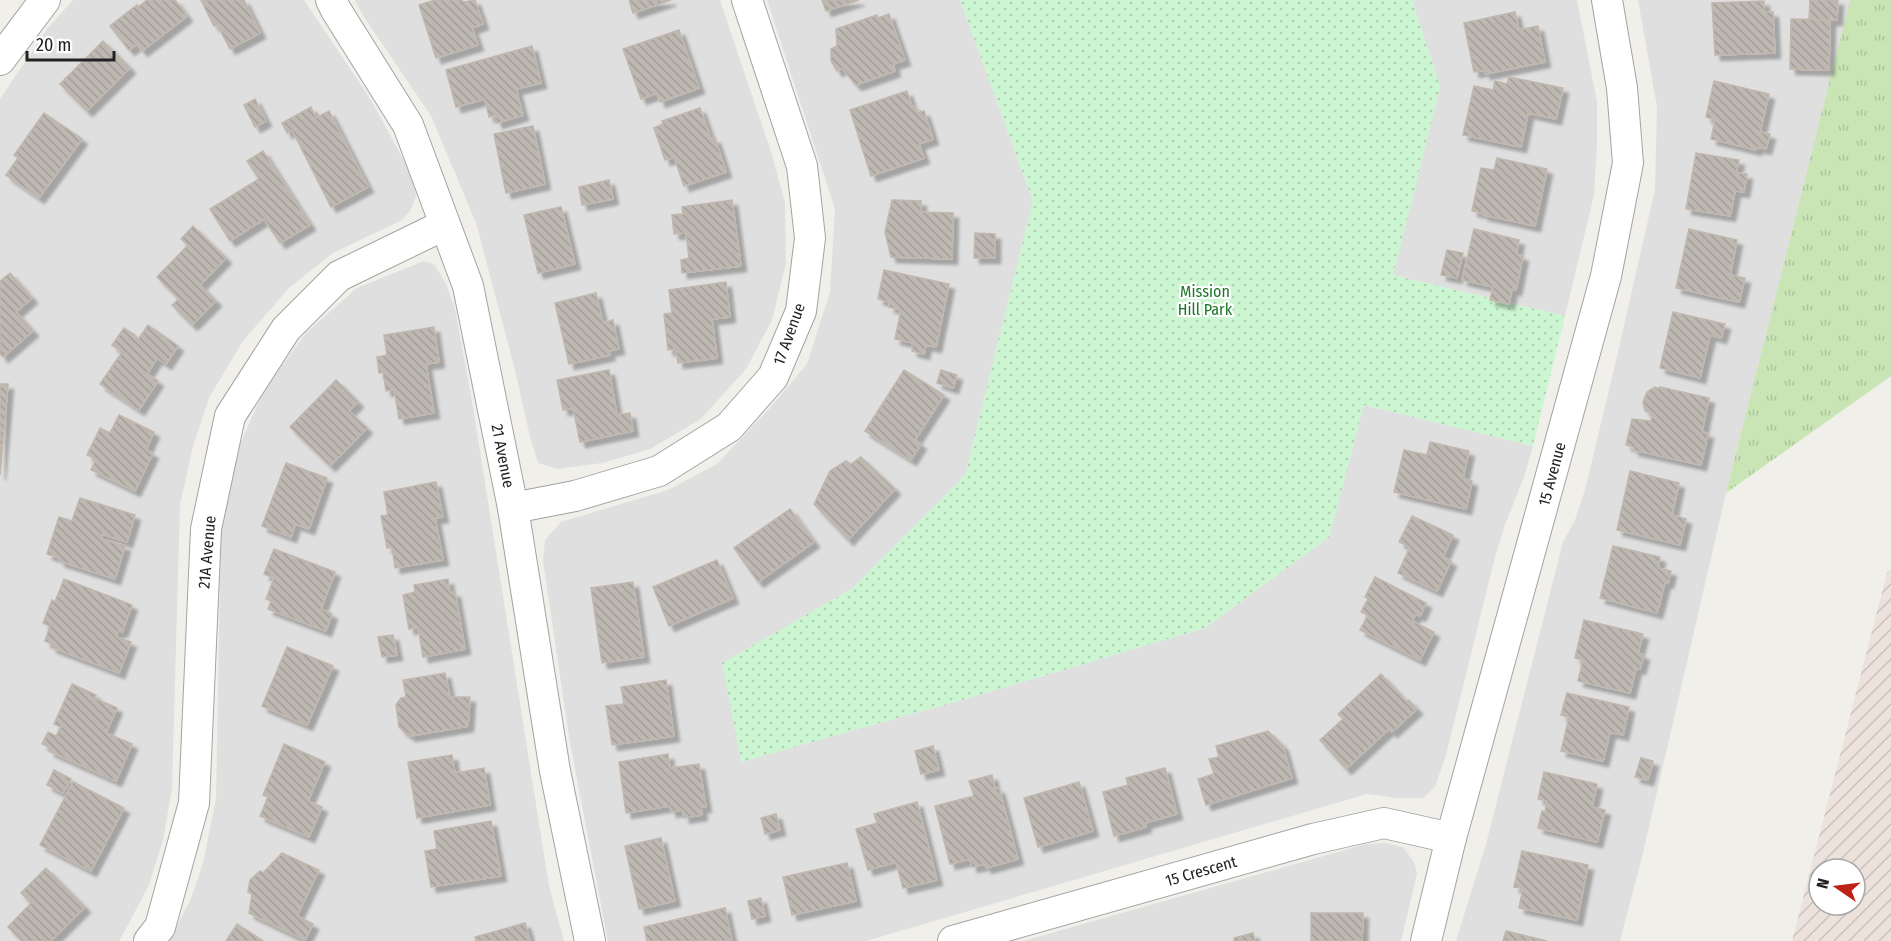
<svg xmlns="http://www.w3.org/2000/svg" width="1891" height="941" font-family="'Fira Sans Condensed',sans-serif">
<style>
.residential{fill:#dfdfdf}
.military{fill:url(#military-furrows);fill-rule:evenodd}
.grass{fill:url(#grass-tufts)}
.park{fill:url(#park-dots)}
.building{fill:url(#building-back-hatch);stroke:#c1b7ad;stroke-width:1.5;filter:url(#shadow)}
.lines{fill:none;stroke-linecap:round;stroke-linejoin:round}
.minor-casing{stroke:#a3a3a3;stroke-width:32}
.minor{stroke:#fff;stroke-width:30}
.labels{text-anchor:middle;dominant-baseline:central;stroke-width:4.5;stroke-linejoin:round;paint-order:stroke}
.park-label{font-size:16px;fill:#187726;stroke:#fff}
.street-label{font-size:16px;fill:#222;stroke:#fff}
</style>
<defs>
<pattern id="military-furrows" width="10" height="10" patternUnits="userSpaceOnUse" patternTransform="scale(1.5)"><rect width="10" height="10" fill="#ece1db"/><path d="M-1 1l2-2M0 10L10 0M9 11l2-2" fill="none" stroke="#cac1bc"/></pattern>
<pattern id="grass-tufts" width="24" height="20" patternUnits="userSpaceOnUse" patternTransform="scale(1.5)"><rect width="24" height="20" fill="#c9e5b5"/><path d="M3 7l-1-3M5 7V3M7 7l1-3M15 17l-1-3M17 17v-4M19 17l1-3" fill="none" stroke="#acc49b"/></pattern>
<pattern id="park-dots" width="8" height="8" patternUnits="userSpaceOnUse" patternTransform="scale(1.5)"><rect width="8" height="8" fill="#ccf5d2"/><path d="M2 2h.1M6 6h.1" fill="none" stroke="#afd2b4" stroke-width="1.8" stroke-linecap="round"/></pattern>
<pattern id="building-back-hatch" width="6" height="6" patternUnits="userSpaceOnUse" patternTransform="scale(1.5)"><rect width="6" height="6" fill="#beb8b2"/><path d="M-1 5l2 2M0 0l6 6M5-1l2 2" fill="none" stroke="#a39e99"/></pattern>
<filter id="shadow"><feDropShadow dx="5.5" dy="5.5" stdDeviation="1.5" flood-color="#0004"/></filter>
</defs>
<rect width="100%" height="100%" fill="#f1efe9"/>
<g class="residential">
<path d="M 73,0 L 304,0 L 371,100 L 404,161 L 414,185 L 416,196 L 410,211 L 402,220 L 333,253 L 289,288 L 243,341 L 210,396 L 193,446 L 180,505 L 172,789 L 163,840 L 149,885 L 122,936 L 119,941 L 0,941 L 0,99 L 47,29 Z"/>
<path d="M 355,0 L 720,0 L 772,155 L 785,203 L 786,263 L 772,320 L 746,369 L 701,419 L 650,449 L 602,463 L 557,469 L 538,463 L 530,437 L 514,366 L 476,223 L 431,116 L 362,14 Z"/>
<path d="M 767,0 L 960,0 L 1033,201 L 965,475 L 853,588 L 723,663 L 741,762 L 969,698 L 1205,628 L 1329,537 L 1364,405 L 1533,446 L 1524,477 L 1505,525 L 1495,557 L 1446,755 L 1435,787 L 1423,798 L 1398,798 L 1367,794 L 866,941 L 608,941 L 570,743 L 543,561 L 545,540 L 561,522 L 668,490 L 717,464 L 769,409 L 807,364 L 830,292 L 835,209 Z"/>
<path d="M 1412,0 L 1577,0 L 1597,102 L 1597,143 L 1594,195 L 1565,316 L 1393,275 L 1440,87 Z"/>
<path d="M 1638,0 L 1850,0 L 1726,493 L 1642,857 L 1620,941 L 1456,941 L 1486,844 L 1563,542 L 1575,520 L 1585,490 L 1618,352 L 1655,189 L 1657,107 Z"/>
<path d="M 424,261 L 435,265 L 446,284 L 455,309 L 473,407 L 549,886 L 564,941 L 169,941 L 190,901 L 203,863 L 216,799 L 221,521 L 235,456 L 264,390 L 306,333 L 357,288 Z"/>
<path d="M 1384,843 L 1403,847 L 1414,862 L 1417,874 L 1401,941 L 1023,941 L 1366,844 Z"/>
</g>
<path class="military" d="M 1891,570 L 1891,941 L 1792,941 L 1887,573 ZM 1819,869 L 1855,869 L 1855,905 L 1819,905 Z"/>
<path class="grass" d="M 1850,0 L 1891,0 L 1891,376 L 1726,493 Z"/>
<path class="park" d="M 960,0 L 1412,0 L 1440,87 L 1393,275 L 1565,316 L 1533,446 L 1364,405 L 1329,537 L 1205,628 L 969,698 L 741,762 L 722,663 L 853,588 L 965,475 L 1033,201 Z"/>
<g class="building">
<path d="M 147,0 L 175,0 L 187,16 L 142,51 L 137,44 L 129,50 L 110,26 L 137,5 L 138,7 Z"/>
<path d="M 201,0 L 244,0 L 260,33 L 230,49 L 217,24 L 214,26 Z"/>
<path d="M 435,0 L 462,0 L 463,2 L 475,0 L 483,24 L 472,28 L 478,45 L 436,58 L 419,5 Z"/>
<path d="M 629,0 L 671,0 L 633,13 Z"/>
<path d="M 822,0 L 859,0 L 826,11 Z"/>
<path d="M 1810,0 L 1838,0 L 1837,20 L 1809,20 Z"/>
<path d="M 1764,1 L 1764,12 L 1773,12 L 1775,53 L 1715,55 L 1712,3 Z"/>
<path d="M 1515,12 L 1519,30 L 1538,26 L 1545,62 L 1485,74 L 1484,70 L 1474,72 L 1464,23 Z"/>
<path d="M 889,14 L 905,60 L 893,64 L 895,71 L 856,85 L 842,68 L 837,71 L 831,61 L 831,49 L 837,46 L 836,29 L 877,15 L 878,18 Z"/>
<path d="M 1791,19 L 1830,20 L 1829,70 L 1790,69 Z"/>
<path d="M 679,30 L 699,88 L 660,102 L 657,93 L 641,99 L 623,49 Z"/>
<path d="M 103,41 L 130,68 L 87,111 L 60,84 Z"/>
<path d="M 532,46 L 541,83 L 516,89 L 523,115 L 497,123 L 495,115 L 489,117 L 485,99 L 456,107 L 446,70 Z"/>
<path d="M 1509,77 L 1563,88 L 1556,119 L 1528,113 L 1521,147 L 1463,135 L 1474,86 L 1493,90 L 1495,81 L 1507,84 Z"/>
<path d="M 1714,81 L 1769,94 L 1760,132 L 1770,134 L 1766,149 L 1756,147 L 1756,150 L 1711,139 L 1715,120 L 1706,117 Z"/>
<path d="M 907,91 L 912,107 L 915,106 L 917,113 L 924,111 L 933,139 L 919,144 L 924,158 L 871,176 L 850,110 Z"/>
<path d="M 255,99 L 266,121 L 255,127 L 244,105 Z"/>
<path d="M 311,107 L 316,118 L 329,111 L 368,187 L 331,207 L 292,130 L 287,133 L 282,123 Z"/>
<path d="M 700,108 L 711,139 L 715,138 L 726,172 L 684,186 L 674,157 L 665,160 L 654,128 L 663,124 L 662,121 Z"/>
<path d="M 44,113 L 82,139 L 39,198 L 6,175 L 18,158 L 14,155 Z"/>
<path d="M 533,126 L 545,184 L 506,193 L 494,134 Z"/>
<path d="M 263,151 L 310,225 L 280,243 L 264,219 L 230,241 L 210,209 L 259,179 L 247,161 Z"/>
<path d="M 1696,153 L 1739,160 L 1736,173 L 1747,174 L 1744,192 L 1735,191 L 1730,216 L 1686,209 Z"/>
<path d="M 1497,158 L 1547,169 L 1535,226 L 1483,215 L 1483,213 L 1472,211 L 1481,168 L 1494,170 Z"/>
<path d="M 609,180 L 613,199 L 582,205 L 579,187 Z"/>
<path d="M 732,200 L 741,266 L 682,273 L 681,260 L 689,258 L 686,233 L 674,234 L 672,215 L 683,214 L 682,207 Z"/>
<path d="M 892,200 L 921,201 L 921,212 L 953,213 L 952,259 L 891,257 L 885,232 Z"/>
<path d="M 561,207 L 575,264 L 538,273 L 524,215 Z"/>
<path d="M 193,226 L 226,258 L 200,285 L 216,301 L 192,325 L 172,305 L 179,299 L 157,277 L 188,245 L 181,239 Z"/>
<path d="M 1474,229 L 1519,240 L 1516,254 L 1523,256 L 1516,290 L 1512,289 L 1509,304 L 1490,300 L 1493,287 L 1462,280 Z"/>
<path d="M 1689,229 L 1737,240 L 1730,275 L 1745,278 L 1739,302 L 1676,288 Z"/>
<path d="M 975,233 L 995,234 L 995,258 L 974,258 Z"/>
<path d="M 1447,250 L 1463,253 L 1457,278 L 1441,275 Z"/>
<path d="M 884,270 L 949,284 L 936,347 L 926,345 L 924,354 L 912,351 L 913,343 L 895,339 L 901,310 L 889,307 L 890,302 L 878,299 Z"/>
<path d="M 10,273 L 32,298 L 16,312 L 33,331 L 3,357 L 0,354 L 0,281 Z"/>
<path d="M 726,282 L 730,317 L 712,319 L 717,358 L 678,363 L 676,349 L 668,350 L 664,314 L 672,313 L 669,290 Z"/>
<path d="M 596,293 L 603,323 L 613,320 L 619,349 L 608,351 L 610,355 L 569,364 L 555,303 Z"/>
<path d="M 1673,312 L 1725,324 L 1721,338 L 1710,335 L 1700,378 L 1660,368 Z"/>
<path d="M 148,325 L 178,346 L 166,364 L 157,358 L 147,374 L 158,381 L 139,410 L 100,384 L 122,352 L 112,345 L 124,328 L 135,335 L 134,338 L 137,341 Z"/>
<path d="M 434,327 L 439,362 L 426,364 L 434,413 L 399,419 L 394,389 L 386,391 L 383,372 L 379,373 L 377,357 L 387,355 L 384,335 Z"/>
<path d="M 609,370 L 617,415 L 630,413 L 633,431 L 580,442 L 573,408 L 563,410 L 557,380 Z"/>
<path d="M 904,370 L 944,395 L 915,440 L 921,444 L 911,460 L 865,431 Z"/>
<path d="M 941,370 L 957,375 L 953,388 L 937,383 Z"/>
<path d="M 336,380 L 358,402 L 349,411 L 367,428 L 330,466 L 290,427 Z"/>
<path d="M 0,384 L 8,384 L 0,475 Z"/>
<path d="M 1655,387 L 1660,389 L 1660,387 L 1709,398 L 1702,432 L 1708,433 L 1701,465 L 1633,450 L 1634,447 L 1626,445 L 1632,419 L 1651,421 L 1652,414 L 1645,411 L 1643,402 L 1647,392 Z"/>
<path d="M 119,415 L 154,432 L 146,450 L 153,453 L 135,491 L 91,470 L 96,459 L 87,455 L 100,428 L 110,433 Z"/>
<path d="M 1430,442 L 1469,451 L 1463,478 L 1472,481 L 1466,509 L 1394,492 L 1404,450 L 1427,455 Z"/>
<path d="M 861,457 L 895,489 L 848,540 L 814,504 L 830,471 L 846,461 L 851,464 Z"/>
<path d="M 286,463 L 327,478 L 309,529 L 295,524 L 291,537 L 262,526 Z"/>
<path d="M 1630,471 L 1679,483 L 1672,515 L 1686,519 L 1680,545 L 1617,530 Z"/>
<path d="M 436,482 L 443,517 L 435,518 L 443,560 L 395,568 L 392,547 L 387,548 L 381,516 L 388,515 L 384,492 Z"/>
<path d="M 80,498 L 135,515 L 127,542 L 102,534 L 101,539 L 125,546 L 115,579 L 59,561 L 60,558 L 47,554 L 59,517 L 72,521 Z"/>
<path d="M 790,509 L 814,542 L 758,582 L 734,548 Z"/>
<path d="M 1412,516 L 1453,535 L 1443,557 L 1451,561 L 1437,591 L 1398,573 L 1410,547 L 1399,542 Z"/>
<path d="M 1613,546 L 1660,557 L 1658,568 L 1671,571 L 1668,583 L 1665,582 L 1657,613 L 1600,598 Z"/>
<path d="M 274,549 L 335,572 L 321,609 L 332,614 L 326,631 L 268,609 L 271,601 L 266,599 L 274,578 L 264,574 Z"/>
<path d="M 717,560 L 733,598 L 669,626 L 653,587 Z"/>
<path d="M 1375,577 L 1426,603 L 1420,616 L 1416,614 L 1412,621 L 1434,632 L 1420,660 L 1360,630 L 1368,615 L 1361,612 L 1368,599 L 1365,597 Z"/>
<path d="M 64,579 L 132,605 L 122,632 L 119,630 L 116,637 L 131,642 L 119,673 L 51,647 L 52,644 L 45,641 L 50,626 L 43,623 L 52,600 L 55,602 Z"/>
<path d="M 448,579 L 450,593 L 455,592 L 465,649 L 423,657 L 418,627 L 409,629 L 403,595 L 415,592 L 414,585 Z"/>
<path d="M 633,582 L 644,657 L 602,663 L 591,588 Z"/>
<path d="M 1584,620 L 1643,634 L 1638,653 L 1644,655 L 1640,669 L 1636,668 L 1630,693 L 1578,681 L 1583,660 L 1575,658 Z"/>
<path d="M 393,635 L 397,655 L 382,657 L 378,637 Z"/>
<path d="M 287,647 L 333,666 L 307,725 L 262,706 Z"/>
<path d="M 445,673 L 450,697 L 470,697 L 468,726 L 410,736 L 410,734 L 407,734 L 399,727 L 396,705 L 401,698 L 406,697 L 403,680 Z"/>
<path d="M 1381,674 L 1407,702 L 1409,700 L 1417,709 L 1392,732 L 1389,729 L 1346,769 L 1320,740 L 1343,719 L 1338,714 Z"/>
<path d="M 666,680 L 674,736 L 612,745 L 606,706 L 624,704 L 621,687 Z"/>
<path d="M 72,684 L 96,695 L 94,698 L 117,708 L 106,733 L 132,744 L 116,781 L 49,751 L 51,748 L 42,744 L 48,732 L 56,736 L 61,727 L 54,724 Z"/>
<path d="M 1567,693 L 1629,707 L 1623,735 L 1610,732 L 1603,761 L 1561,751 L 1569,717 L 1561,715 Z"/>
<path d="M 1268,731 L 1283,746 L 1292,778 L 1206,805 L 1198,779 L 1214,774 L 1209,759 L 1219,757 L 1216,746 Z"/>
<path d="M 284,744 L 325,762 L 308,801 L 322,807 L 309,837 L 260,816 L 268,797 L 263,795 Z"/>
<path d="M 933,746 L 939,770 L 921,774 L 915,751 Z"/>
<path d="M 668,754 L 670,768 L 699,764 L 706,807 L 701,807 L 702,815 L 684,818 L 683,810 L 671,812 L 670,806 L 626,813 L 619,762 Z"/>
<path d="M 452,755 L 455,773 L 484,768 L 490,805 L 417,818 L 408,762 Z"/>
<path d="M 1641,758 L 1653,761 L 1648,780 L 1635,777 Z"/>
<path d="M 1165,768 L 1177,814 L 1145,823 L 1146,827 L 1114,836 L 1103,792 L 1128,785 L 1126,778 Z"/>
<path d="M 54,770 L 71,779 L 63,793 L 47,785 Z"/>
<path d="M 1544,772 L 1597,784 L 1592,807 L 1605,810 L 1597,842 L 1538,828 L 1542,811 L 1545,812 L 1547,801 L 1538,799 Z"/>
<path d="M 992,775 L 995,789 L 999,788 L 1018,859 L 986,868 L 985,864 L 972,867 L 970,859 L 950,864 L 935,806 L 974,796 L 969,781 Z"/>
<path d="M 73,782 L 124,808 L 91,871 L 40,845 Z"/>
<path d="M 1079,782 L 1093,831 L 1038,847 L 1024,798 Z"/>
<path d="M 917,802 L 937,880 L 903,888 L 896,862 L 868,870 L 856,829 L 877,823 L 874,814 Z"/>
<path d="M 776,814 L 780,830 L 765,834 L 761,818 Z"/>
<path d="M 491,821 L 501,876 L 431,887 L 425,851 L 437,849 L 434,831 Z"/>
<path d="M 661,838 L 675,901 L 639,909 L 625,846 Z"/>
<path d="M 1522,851 L 1588,865 L 1577,920 L 1519,908 L 1523,888 L 1514,887 Z"/>
<path d="M 282,853 L 319,870 L 297,916 L 313,924 L 305,940 L 249,913 L 252,894 L 248,892 L 250,880 L 260,871 L 263,873 Z"/>
<path d="M 847,863 L 856,901 L 792,915 L 783,877 Z"/>
<path d="M 46,868 L 85,907 L 51,941 L 22,941 L 8,927 L 31,903 L 21,893 Z"/>
<path d="M 761,898 L 765,916 L 752,919 L 748,901 Z"/>
<path d="M 725,908 L 732,941 L 647,941 L 644,927 Z"/>
<path d="M 1311,913 L 1363,913 L 1362,941 L 1311,941 Z"/>
<path d="M 525,923 L 530,941 L 476,941 L 475,937 Z"/>
<path d="M 237,924 L 263,941 L 226,941 Z"/>
<path d="M 1506,931 L 1547,941 L 1503,941 Z"/>
<path d="M 1253,933 L 1255,941 L 1234,941 L 1234,938 Z"/>
</g>
<g class="lines">
<defs>
<g id="minor">
<path d="M 331,0 L 336,10 L 408,125 L 468,286 L 513,508 L 555,771 L 590,941"/>
<path d="M 0,60 L 45,0"/>
<path d="M 513,508 L 575,496 L 659,471 L 729,427 L 773,377 L 801,311 L 810,238 L 802,166 L 747,0"/>
<path d="M 149,941 L 160,927 L 194,803 L 206,529 L 230,416 L 286,329 L 339,276 L 444,225"/>
<path d="M 953,941 L 1313,839 L 1384,823 L 1451,838"/>
<path d="M 1426,941 L 1451,838 L 1606,276 L 1628,163 L 1622,88 L 1607,0"/>
</g>
</defs>
<use href="#minor" class="minor-casing"/>
<use href="#minor" class="minor"/>
</g>
<g class="labels">
<g class="park-label">
<text x="1205" y="291">Mission<tspan x="1205" dy="18">Hill Park</tspan></text>
</g>
<g class="street-label">
<text transform="translate(789 334) rotate(-70)">17 Avenue</text>
<text transform="translate(503 456) rotate(79)">21 Avenue</text>
<text transform="translate(1552 474) rotate(-75)">15 Avenue</text>
<text transform="translate(207 552) rotate(-85)">21A Avenue</text>
<text transform="translate(1201 871) rotate(-16)">15 Crescent</text>
</g>
</g>
<g transform="translate(1837 887) rotate(284)"><circle r="28" fill="#ffffff" stroke="#a7a7a7" stroke-width="1.5"/>
<path d="M0-4.5L10 22L0 15L-10 22Z" fill="#be2115"/>
<text y="-9" font-size="16" font-weight="bold" text-anchor="middle" fill="#222222">N</text>
</g>
<path d="M27 51v9h87v-9" fill="none" stroke="#222222" stroke-width="3"/>
<text x="36" y="51" font-size="18" fill="#222222" stroke="#ffffff" stroke-width="4.5" paint-order="stroke">20 m</text>
</svg>
